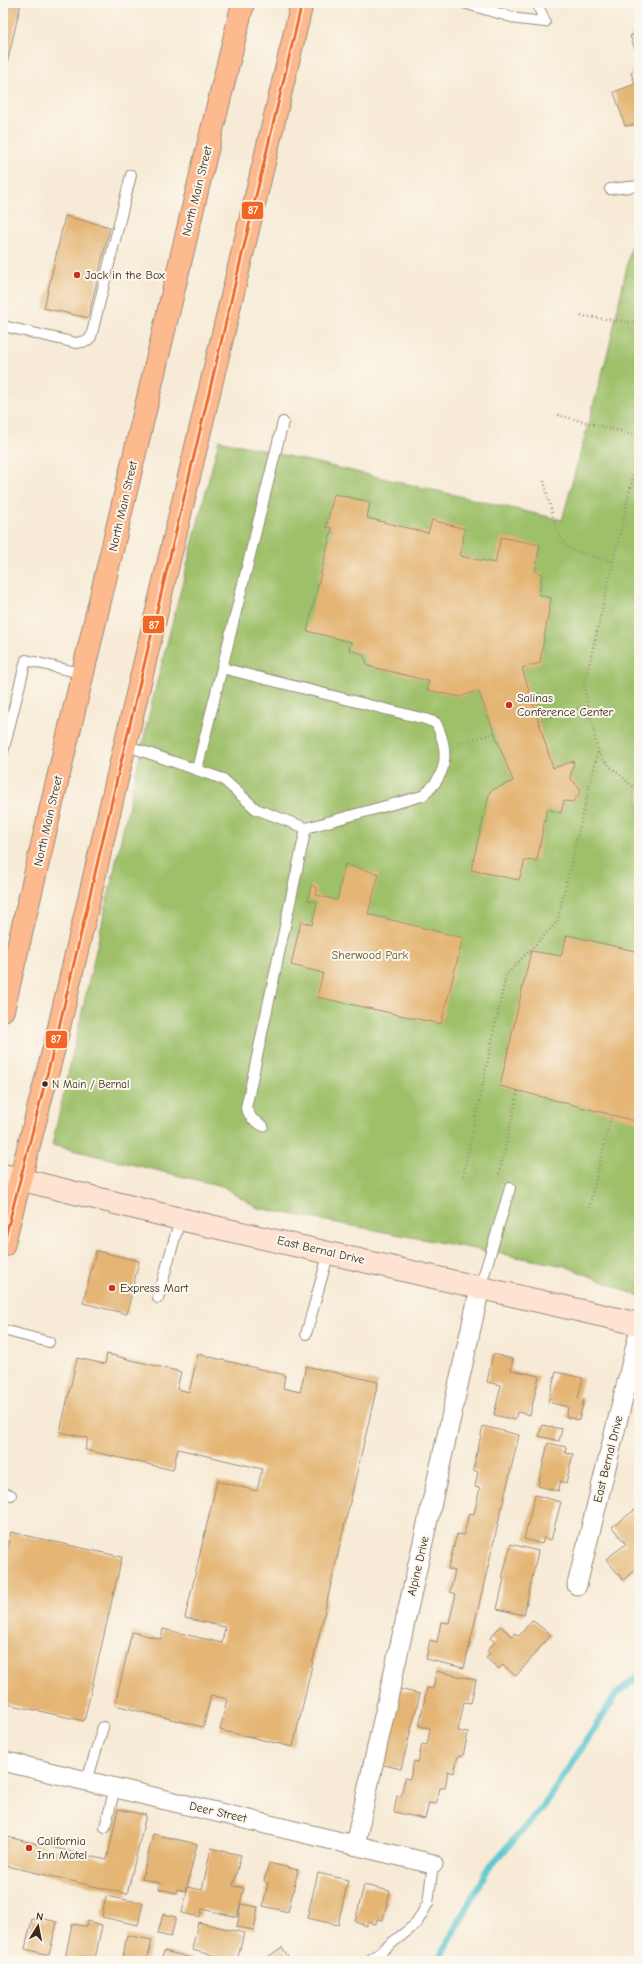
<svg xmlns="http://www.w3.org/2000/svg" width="642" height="1964" font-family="'Comic Neue',sans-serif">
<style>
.green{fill:#9ec069;stroke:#6c7544}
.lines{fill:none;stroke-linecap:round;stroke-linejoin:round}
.stream{stroke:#58c5d0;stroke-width:7}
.building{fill:#e4b575}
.lane-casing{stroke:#998a7a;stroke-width:12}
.street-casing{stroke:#998a7a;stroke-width:21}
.secondary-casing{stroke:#998a7a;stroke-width:24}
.primary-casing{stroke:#998a7a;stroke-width:24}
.path{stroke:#998a7a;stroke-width:2.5;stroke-dasharray:1 3;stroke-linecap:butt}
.lane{stroke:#fff;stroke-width:10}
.street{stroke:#fff;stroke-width:19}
.secondary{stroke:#fee3d2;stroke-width:22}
.primary{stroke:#fcba8e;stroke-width:22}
.bus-1-casing{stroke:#fbf7ec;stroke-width:6}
.bus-1{stroke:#f26522;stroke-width:3}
.poi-dot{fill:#c8321e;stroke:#fbf7ec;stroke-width:1.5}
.bus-dot{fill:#3b2a1e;stroke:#fbf7ec;stroke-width:1.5}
.labels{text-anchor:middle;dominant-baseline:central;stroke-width:4;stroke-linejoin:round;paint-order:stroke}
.bus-label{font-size:11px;fill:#3b2a1e;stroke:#fbf7ec;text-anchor:start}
.street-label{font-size:12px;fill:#3b2a1e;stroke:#fbf7ec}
.poi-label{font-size:12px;fill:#3b2a1e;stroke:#fbf7ec;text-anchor:start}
.park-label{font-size:12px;fill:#595734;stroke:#fbf7ec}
.line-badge{stroke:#fbf7ec;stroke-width:1.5}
.badge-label{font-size:11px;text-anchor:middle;font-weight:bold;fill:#fff}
</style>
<rect width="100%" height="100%" fill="#fbf7ec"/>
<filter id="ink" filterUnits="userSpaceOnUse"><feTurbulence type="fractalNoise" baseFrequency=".025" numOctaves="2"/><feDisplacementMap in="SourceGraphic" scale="8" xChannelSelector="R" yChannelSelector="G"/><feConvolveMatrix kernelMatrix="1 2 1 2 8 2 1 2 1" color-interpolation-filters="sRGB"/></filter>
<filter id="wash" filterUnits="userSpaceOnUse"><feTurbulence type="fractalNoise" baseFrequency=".012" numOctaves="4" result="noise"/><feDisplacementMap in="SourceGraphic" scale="16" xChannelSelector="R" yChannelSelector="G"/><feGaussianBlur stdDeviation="0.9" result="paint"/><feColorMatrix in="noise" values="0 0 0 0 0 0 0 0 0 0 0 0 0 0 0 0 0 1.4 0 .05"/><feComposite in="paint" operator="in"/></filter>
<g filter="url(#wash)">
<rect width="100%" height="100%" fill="#f7ead6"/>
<path class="green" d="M 639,211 L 639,1296 L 565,1266 L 258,1208 L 222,1186 L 52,1145 L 152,702 L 219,440 L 562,520 L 609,348 Z"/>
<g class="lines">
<path class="stream" d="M 438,1961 L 487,1870 L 544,1806 L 616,1695 L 639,1675"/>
</g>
<g id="blocks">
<g class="building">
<path d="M 3,3 L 21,3 L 4,76 L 3,76 Z"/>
<path d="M 639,32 L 639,59 L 630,36 Z"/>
<path d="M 639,68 L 639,124 L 625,126 L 614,92 L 635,84 L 631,73 Z"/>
<path d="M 65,216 L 110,227 L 88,318 L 44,308 Z"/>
<path d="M 334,494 L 370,502 L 367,518 L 428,533 L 432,520 L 465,529 L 460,556 L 495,563 L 501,537 L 540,545 L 535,572 L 542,574 L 539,595 L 551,598 L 540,663 L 522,668 L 553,768 L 574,761 L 570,778 L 580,788 L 580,793 L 573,802 L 564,801 L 561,813 L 547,809 L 537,860 L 525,861 L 519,880 L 471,870 L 490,791 L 513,781 L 478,690 L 461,697 L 427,690 L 429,681 L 368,666 L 363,654 L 349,650 L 351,642 L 307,631 L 332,528 L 326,527 Z"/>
<path d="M 345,864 L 379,874 L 368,914 L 463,938 L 441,1024 L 317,997 L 323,973 L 291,965 L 301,921 L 312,925 L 317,902 L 308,900 L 311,885 L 317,888 L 316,895 L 337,900 Z"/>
<path d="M 567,935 L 639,952 L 639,1122 L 500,1086 L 531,951 L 561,956 Z"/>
<path d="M 96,1251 L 139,1261 L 127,1314 L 83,1303 Z"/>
<path d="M 107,1354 L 181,1372 L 177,1389 L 189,1392 L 198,1354 L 285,1375 L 283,1388 L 300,1392 L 306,1366 L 378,1382 L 293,1747 L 220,1730 L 227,1699 L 211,1695 L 203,1727 L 115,1705 L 132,1632 L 161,1639 L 163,1629 L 222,1643 L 225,1627 L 185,1618 L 217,1481 L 257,1491 L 262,1469 L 178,1449 L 173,1470 L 85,1450 L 88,1438 L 60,1432 L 77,1358 L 105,1364 Z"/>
<path d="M 493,1354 L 513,1359 L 511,1370 L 539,1376 L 530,1415 L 517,1412 L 515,1420 L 494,1415 L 501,1385 L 487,1382 Z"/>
<path d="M 556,1372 L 583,1378 L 578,1398 L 584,1399 L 579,1420 L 566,1417 L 568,1407 L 548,1402 Z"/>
<path d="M 542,1425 L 562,1429 L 559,1441 L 539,1436 Z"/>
<path d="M 483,1426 L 519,1435 L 464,1668 L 426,1659 L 430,1640 L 437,1642 L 441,1622 L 449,1623 L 456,1594 L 450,1592 L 455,1571 L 448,1569 L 457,1534 L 464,1535 L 469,1513 L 474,1514 L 480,1488 L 475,1487 L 478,1472 L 473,1470 Z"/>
<path d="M 548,1443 L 566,1447 L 565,1453 L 573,1454 L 566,1483 L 561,1481 L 558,1491 L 538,1486 Z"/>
<path d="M 535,1495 L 561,1502 L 551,1540 L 544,1538 L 542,1544 L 524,1539 Z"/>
<path d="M 636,1509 L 639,1512 L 639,1567 L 623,1580 L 606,1559 L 626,1544 L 612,1527 Z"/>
<path d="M 11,1532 L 122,1557 L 84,1721 L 3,1703 L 3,1565 Z"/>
<path d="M 511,1544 L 538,1551 L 524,1615 L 497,1609 L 504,1579 L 502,1578 Z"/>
<path d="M 532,1620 L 551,1635 L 516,1676 L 502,1665 L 499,1669 L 486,1658 L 490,1653 L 487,1651 L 495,1642 L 490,1638 L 500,1626 L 512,1636 L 515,1633 L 519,1636 Z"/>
<path d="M 436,1671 L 476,1680 L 471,1703 L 464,1702 L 458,1731 L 468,1733 L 463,1756 L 458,1756 L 454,1773 L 448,1771 L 445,1788 L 440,1788 L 436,1804 L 429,1803 L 425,1819 L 394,1812 L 397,1796 L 401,1797 L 405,1778 L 410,1779 L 414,1761 L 418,1762 L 422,1744 L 427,1745 L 430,1728 L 419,1726 L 427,1688 L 433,1689 Z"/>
<path d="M 399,1689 L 420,1694 L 401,1769 L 380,1764 Z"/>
<path d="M 118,1809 L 146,1815 L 127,1894 L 3,1865 L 3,1836 L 107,1860 Z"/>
<path d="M 153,1834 L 197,1844 L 186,1891 L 177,1889 L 176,1893 L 159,1889 L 160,1883 L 142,1879 Z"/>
<path d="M 211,1848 L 241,1855 L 233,1886 L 244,1888 L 237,1917 L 202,1909 L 200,1917 L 182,1913 L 188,1887 L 202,1890 Z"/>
<path d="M 269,1863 L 298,1870 L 288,1912 L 263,1906 L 268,1883 L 264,1881 Z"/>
<path d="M 318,1873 L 348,1880 L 338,1925 L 307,1918 Z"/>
<path d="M 364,1885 L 390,1891 L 383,1920 L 377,1919 L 376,1924 L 367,1922 L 367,1926 L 355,1922 Z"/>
<path d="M 106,1896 L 143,1903 L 138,1925 L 102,1917 Z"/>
<path d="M 241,1904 L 258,1907 L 254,1930 L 237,1927 Z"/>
<path d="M 163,1914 L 176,1917 L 171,1937 L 158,1934 Z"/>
<path d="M 32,1919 L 44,1922 L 45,1919 L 57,1922 L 49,1955 L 25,1949 Z"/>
<path d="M 87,1921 L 102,1925 L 95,1959 L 82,1956 L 81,1961 L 65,1959 L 72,1924 L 86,1926 Z"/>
<path d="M 198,1922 L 244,1933 L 237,1961 L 192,1950 Z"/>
<path d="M 127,1935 L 152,1940 L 147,1961 L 122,1961 Z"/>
<path d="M 282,1947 L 291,1961 L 262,1961 Z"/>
<path d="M 164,1951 L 192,1958 L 191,1961 L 161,1961 Z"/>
</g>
</g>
</g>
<g filter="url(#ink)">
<use href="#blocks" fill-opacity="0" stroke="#998a7a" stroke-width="1"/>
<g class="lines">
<defs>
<g id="lane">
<path d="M 464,3 L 518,19 L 545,22 L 537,3"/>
<path d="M 610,189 L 639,186"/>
<path d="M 3,326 L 76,343 L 87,341 L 91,337 L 131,175"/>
<path d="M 125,745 L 223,779 L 256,809 L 306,828 L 422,796 C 448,776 450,752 436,723 L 425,719 L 222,668"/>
<path d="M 3,752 L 26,660 L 84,674"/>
<path d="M 197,769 L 283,422"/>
<path d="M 263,1126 L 252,1119 L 246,1108 L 306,828"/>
<path d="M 480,1288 L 510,1188"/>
<path d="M 158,1298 L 180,1219"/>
<path d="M 3,1330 L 49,1342"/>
<path d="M 306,1334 L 329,1252"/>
<path d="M 3,1493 L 11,1495"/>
<path d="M 87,1781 L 103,1727"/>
<path d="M 105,1827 L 115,1788"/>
<path d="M 369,1961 L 416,1924 L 428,1903 L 433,1864"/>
</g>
<g id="street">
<path d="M 577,1585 L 639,1333"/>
<path d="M 3,1761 L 433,1864"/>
<path d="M 355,1845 L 480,1288"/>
</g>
<path id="secondary" d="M 3,1175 L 180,1219 L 639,1324"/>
<g id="primary">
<path d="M 3,1010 L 197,191 L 243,3"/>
<path d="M 3,1246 L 56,1040 L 125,745 L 302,3"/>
</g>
</defs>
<use href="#lane" class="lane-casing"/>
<use href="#street" class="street-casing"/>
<use href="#secondary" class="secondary-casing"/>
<use href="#primary" class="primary-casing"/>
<g class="path">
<path d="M 581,316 L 639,323"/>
<path d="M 558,415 L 639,436"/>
<path d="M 639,452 L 584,687 L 598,751 L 602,759 L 639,792"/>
<path d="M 544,481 C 548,495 555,534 564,543 C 575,555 598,557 613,561"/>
<path d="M 538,721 L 587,706"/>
<path d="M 459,743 L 495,733"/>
<path d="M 499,1174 L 518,1091"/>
<path d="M 463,1176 L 506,975 L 557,922 L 598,751"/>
<path d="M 589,1208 L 611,1116"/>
</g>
<use href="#lane" class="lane"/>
<use href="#street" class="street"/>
<use href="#secondary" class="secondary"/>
<use href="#primary" class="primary"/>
<defs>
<path id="bus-1" d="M 3,1246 L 56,1040 L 125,745 L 302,3"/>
</defs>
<use href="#bus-1" class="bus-1-casing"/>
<use href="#bus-1" class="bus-1"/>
</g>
</g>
<g class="poi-dot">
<circle cx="77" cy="275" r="4"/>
<circle cx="509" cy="705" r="4"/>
<circle cx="112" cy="1288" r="4"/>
<circle cx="29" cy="1848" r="4"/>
</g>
<circle class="bus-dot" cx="45" cy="1084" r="3.5"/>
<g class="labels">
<g class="bus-label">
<text x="52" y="1084">N Main / Bernal</text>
</g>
<g class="street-label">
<text transform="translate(197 191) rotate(-76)">North Main Street</text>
<text transform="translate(123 506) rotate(-77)">North Main Street</text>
<text transform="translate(48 821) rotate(-77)">North Main Street</text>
<text transform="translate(321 1250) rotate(13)">East Bernal Drive</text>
<text transform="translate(608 1459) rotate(-76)">East Bernal Drive</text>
<text transform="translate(418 1566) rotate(-77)">Alpine Drive</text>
<text transform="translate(218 1812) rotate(13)">Deer Street</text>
</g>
<g class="poi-label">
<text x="85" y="275">Jack in the Box</text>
<text x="517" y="698">Salinas<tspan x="517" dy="14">Conference Center</tspan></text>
<text x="120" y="1288">Express Mart</text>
<text x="37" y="1841">California<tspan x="37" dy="14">Inn Motel</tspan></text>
</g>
<g class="park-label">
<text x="370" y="955">Sherwood Park</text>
</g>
</g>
<g class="line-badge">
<rect x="241" y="201" width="23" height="19" rx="4" fill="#f26522"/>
<rect x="142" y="615" width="23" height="19" rx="4" fill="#f26522"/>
<rect x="45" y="1030" width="23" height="19" rx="4" fill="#f26522"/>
</g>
<g class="badge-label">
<text x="253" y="214">87</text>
<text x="154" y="629">87</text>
<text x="56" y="1043">87</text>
</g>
<rect width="642" height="1964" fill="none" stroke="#fbf7ec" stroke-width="16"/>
<g transform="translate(38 1926) rotate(10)" stroke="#fbf7ec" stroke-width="3" paint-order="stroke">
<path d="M0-3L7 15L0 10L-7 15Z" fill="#3b2a1e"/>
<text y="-6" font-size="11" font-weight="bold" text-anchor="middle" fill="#3b2a1e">N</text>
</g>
</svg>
